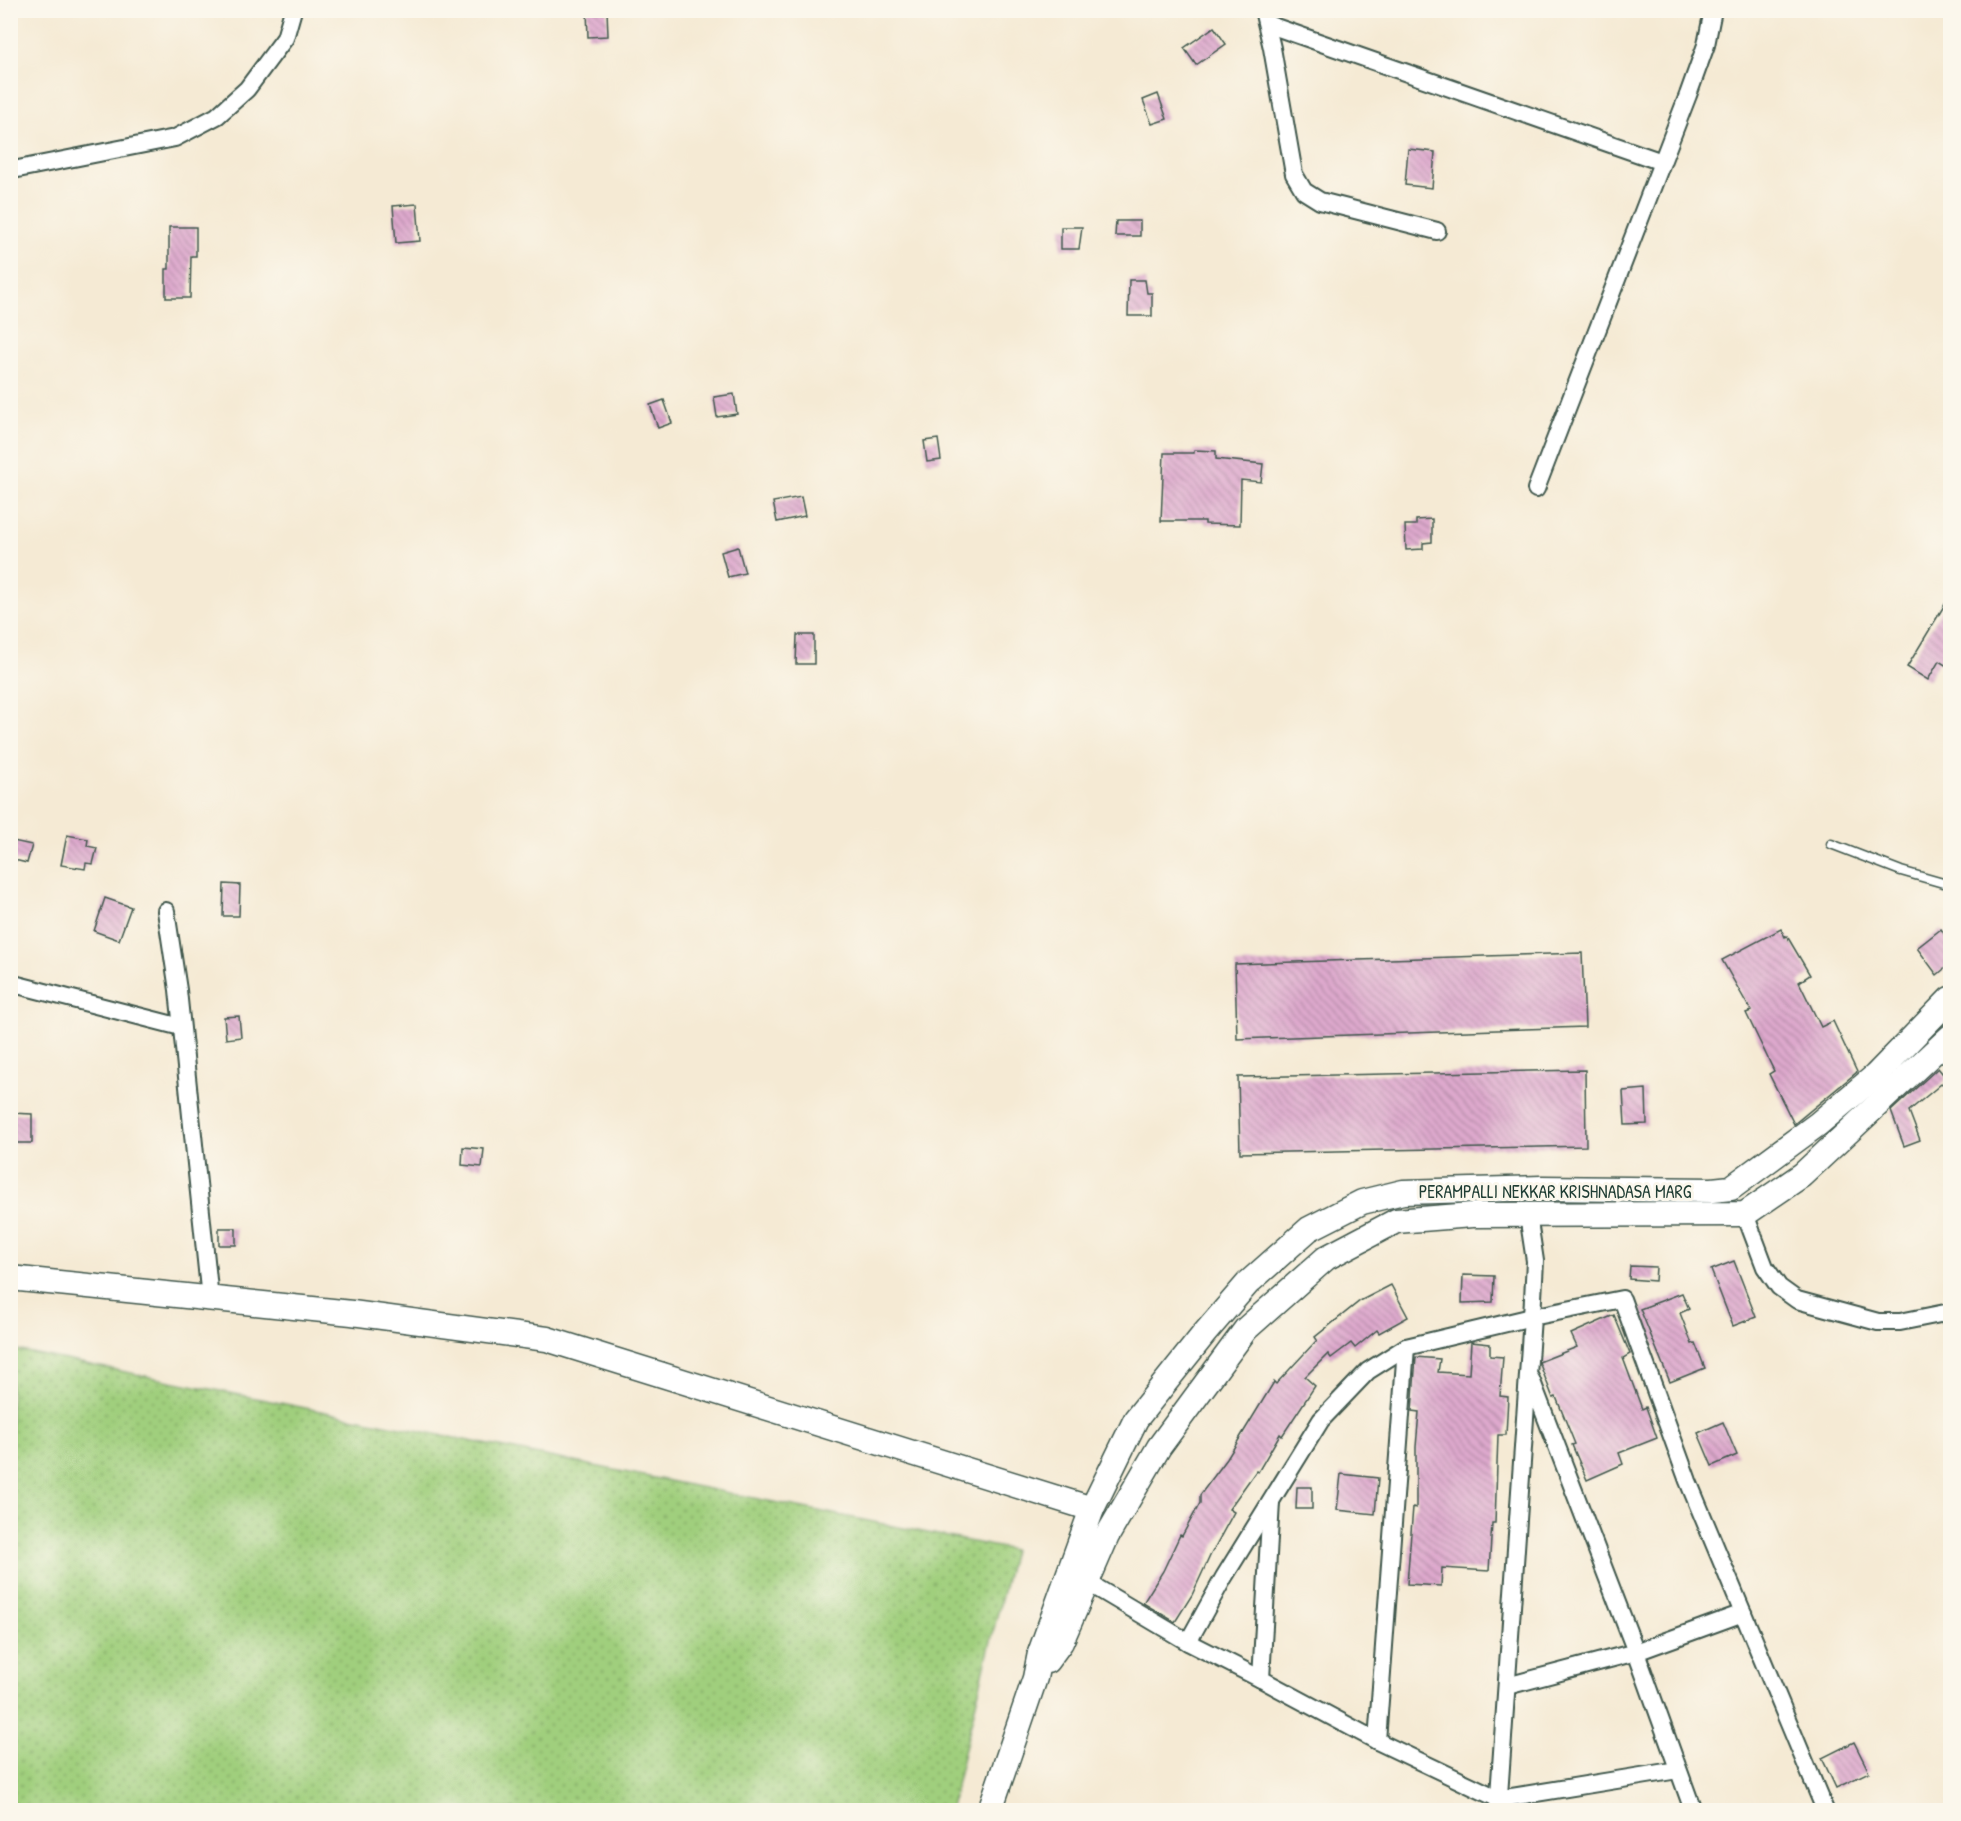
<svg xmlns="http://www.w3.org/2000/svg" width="1961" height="1821" font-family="'Patrick Hand',sans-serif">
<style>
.grass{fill:url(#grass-dots);stroke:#608658;stroke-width:1.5}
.building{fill:url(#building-back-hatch)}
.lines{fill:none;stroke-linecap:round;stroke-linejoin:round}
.lane-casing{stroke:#3f574c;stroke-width:11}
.street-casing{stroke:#3f574c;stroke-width:20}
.secondary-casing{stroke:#3f574c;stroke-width:27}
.lane{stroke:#fff;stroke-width:8}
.street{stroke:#fff;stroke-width:16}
.secondary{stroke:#fff;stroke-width:24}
.labels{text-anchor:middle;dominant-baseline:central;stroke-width:6;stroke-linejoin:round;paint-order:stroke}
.street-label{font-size:18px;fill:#1f3d34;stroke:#fbf7ec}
</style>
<defs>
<pattern id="grass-dots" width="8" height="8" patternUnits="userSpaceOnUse" patternTransform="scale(1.5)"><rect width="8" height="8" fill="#a0cf7d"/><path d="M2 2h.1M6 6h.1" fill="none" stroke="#82a967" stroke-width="1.8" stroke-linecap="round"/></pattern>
<pattern id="building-back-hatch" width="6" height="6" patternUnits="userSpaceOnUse" patternTransform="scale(1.5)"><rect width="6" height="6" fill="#dea9cd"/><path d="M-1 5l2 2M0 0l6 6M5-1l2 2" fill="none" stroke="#b38ba7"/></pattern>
</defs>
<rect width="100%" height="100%" fill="#fbf7ec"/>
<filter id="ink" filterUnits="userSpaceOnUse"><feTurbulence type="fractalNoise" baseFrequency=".0167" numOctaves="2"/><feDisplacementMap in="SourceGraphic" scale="12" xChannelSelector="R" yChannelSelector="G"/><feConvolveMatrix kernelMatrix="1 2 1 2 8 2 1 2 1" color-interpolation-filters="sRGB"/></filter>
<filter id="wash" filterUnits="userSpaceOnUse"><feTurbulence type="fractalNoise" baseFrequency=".008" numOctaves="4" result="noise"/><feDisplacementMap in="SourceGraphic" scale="24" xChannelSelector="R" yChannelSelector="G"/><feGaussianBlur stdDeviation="1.35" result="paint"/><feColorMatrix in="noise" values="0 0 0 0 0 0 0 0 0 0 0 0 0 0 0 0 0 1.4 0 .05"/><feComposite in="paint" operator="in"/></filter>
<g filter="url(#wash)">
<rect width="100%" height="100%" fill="#f5ead4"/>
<path class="grass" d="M 11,1349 L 1013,1550 L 950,1810 L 11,1810 Z"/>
<g id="blocks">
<g class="building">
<path d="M 587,10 L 607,10 L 608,36 L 588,37 Z"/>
<path d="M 1214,27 L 1226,44 L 1196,65 L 1184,48 Z"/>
<path d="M 1158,94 L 1167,119 L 1152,124 L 1143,100 Z"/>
<path d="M 1408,149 L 1435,152 L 1432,188 L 1405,185 Z"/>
<path d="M 417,204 L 420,241 L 396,243 L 393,206 Z"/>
<path d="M 1116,221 L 1140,221 L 1140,236 L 1115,236 Z"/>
<path d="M 169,227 L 196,227 L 196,256 L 191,256 L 190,298 L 166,298 L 166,269 L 169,269 Z"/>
<path d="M 1061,227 L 1082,227 L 1079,249 L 1061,249 Z"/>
<path d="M 1129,280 L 1145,280 L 1147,293 L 1152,293 L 1152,316 L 1128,316 Z"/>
<path d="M 734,394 L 737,414 L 717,417 L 714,397 Z"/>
<path d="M 664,400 L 672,423 L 658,428 L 650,405 Z"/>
<path d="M 938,439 L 941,460 L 927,462 L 924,441 Z"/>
<path d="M 1194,450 L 1216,451 L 1216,459 L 1263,464 L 1261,482 L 1241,480 L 1240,525 L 1205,524 L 1205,521 L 1161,521 L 1164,453 L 1194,453 Z"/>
<path d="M 801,497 L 805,516 L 777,522 L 773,502 Z"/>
<path d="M 1432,519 L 1432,542 L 1423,543 L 1423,549 L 1406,550 L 1405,525 L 1416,525 L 1416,520 Z"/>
<path d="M 738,547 L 745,573 L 728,577 L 721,552 Z"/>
<path d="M 1950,596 L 1950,668 L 1939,661 L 1928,680 L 1907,667 Z"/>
<path d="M 797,635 L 814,635 L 814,664 L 796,664 Z"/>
<path d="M 67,835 L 88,839 L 87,846 L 97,848 L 93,864 L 86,863 L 85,869 L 61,865 Z"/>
<path d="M 13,841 L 32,845 L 27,863 L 10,859 Z"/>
<path d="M 224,884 L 240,885 L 239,916 L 223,916 Z"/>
<path d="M 105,898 L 131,907 L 119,940 L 94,931 Z"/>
<path d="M 1781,929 L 1785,937 L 1787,936 L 1810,975 L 1799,982 L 1821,1027 L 1833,1021 L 1857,1072 L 1794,1124 L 1769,1074 L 1774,1071 L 1746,1013 L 1751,1011 L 1722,960 Z"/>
<path d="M 1941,929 L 1950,942 L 1950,964 L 1937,975 L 1917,948 Z"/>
<path d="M 1582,953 L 1585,1027 L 1237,1039 L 1235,964 Z"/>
<path d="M 239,1016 L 241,1037 L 226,1039 L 224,1017 Z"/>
<path d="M 1938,1068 L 1947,1079 L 1909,1111 L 1920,1140 L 1904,1146 L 1891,1111 Z"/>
<path d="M 1585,1070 L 1586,1146 L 1240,1153 L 1238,1077 Z"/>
<path d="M 1646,1089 L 1647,1124 L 1625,1125 L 1623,1091 Z"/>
<path d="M 10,1113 L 32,1114 L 32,1143 L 10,1143 Z"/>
<path d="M 463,1147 L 484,1149 L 482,1167 L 462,1165 Z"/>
<rect x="219" y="1228" width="17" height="17"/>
<path d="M 1734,1261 L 1756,1317 L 1733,1326 L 1711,1270 Z"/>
<path d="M 1630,1266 L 1656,1267 L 1655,1281 L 1629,1279 Z"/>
<path d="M 1463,1275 L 1494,1276 L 1493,1302 L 1462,1303 Z"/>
<path d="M 1391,1285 L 1408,1317 L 1379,1333 L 1377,1330 L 1355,1348 L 1351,1343 L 1331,1358 L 1328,1354 L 1305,1377 L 1315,1386 L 1282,1436 L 1280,1434 L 1258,1472 L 1256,1471 L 1229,1509 L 1234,1512 L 1210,1556 L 1192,1595 L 1175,1622 L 1143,1603 L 1163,1571 L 1180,1535 L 1182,1536 L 1200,1503 L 1200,1495 L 1227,1459 L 1274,1382 L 1276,1384 L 1317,1340 L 1315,1337 L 1360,1301 Z"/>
<path d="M 1682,1293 L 1689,1309 L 1680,1313 L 1692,1344 L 1695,1343 L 1705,1368 L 1670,1382 L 1640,1309 Z"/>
<path d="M 1614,1315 L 1630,1354 L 1623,1358 L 1642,1409 L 1646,1407 L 1657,1438 L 1619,1453 L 1623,1464 L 1587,1480 L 1572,1445 L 1575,1444 L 1556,1397 L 1553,1398 L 1539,1362 L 1577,1347 L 1571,1334 Z"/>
<path d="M 1471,1342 L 1490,1344 L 1490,1356 L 1503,1357 L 1500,1396 L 1508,1397 L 1506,1435 L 1498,1435 L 1495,1523 L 1492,1523 L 1489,1571 L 1442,1568 L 1441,1586 L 1407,1584 L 1413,1507 L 1416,1508 L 1416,1447 L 1419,1412 L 1412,1411 L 1416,1357 L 1440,1359 L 1438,1372 L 1469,1374 Z"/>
<path d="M 1723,1422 L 1737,1455 L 1712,1466 L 1698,1433 Z"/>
<path d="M 1341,1474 L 1378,1478 L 1375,1514 L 1337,1510 Z"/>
<path d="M 1297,1487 L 1312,1487 L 1312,1509 L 1296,1509 Z"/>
<path d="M 1854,1742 L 1869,1772 L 1836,1788 L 1822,1758 Z"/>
</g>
</g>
</g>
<g filter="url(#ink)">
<use href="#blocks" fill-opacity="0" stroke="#3f574c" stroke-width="1.5"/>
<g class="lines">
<defs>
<path id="lane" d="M 1831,844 L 1901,871 L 1950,885"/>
<g id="street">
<path d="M 1263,10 L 1272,48 L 1294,174 L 1304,191 L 1320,201 L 1437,231"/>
<path d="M 1267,24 L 1662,162"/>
<path d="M 18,169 L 175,138 L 217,116 L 247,89 L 285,38 L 293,10"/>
<path d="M 1536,489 L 1688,95 L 1706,45 L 1713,10"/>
<path d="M 166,911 L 178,990 L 210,1299"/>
<path d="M 10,983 L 181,1027"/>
<path d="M 1745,1214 L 1765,1267 L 1779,1287 L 1797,1300 L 1878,1322 L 1900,1322 L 1950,1312"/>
<path d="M 1406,1347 L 1377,1741 L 1499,1799 L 1678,1770"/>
<path d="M 1271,1502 L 1261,1679 L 1377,1741"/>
<path d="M 1087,1582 L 1188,1642"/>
<path d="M 1261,1679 L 1188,1642 L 1224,1577 L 1321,1420 L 1368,1371 L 1406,1347 L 1532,1317 L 1622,1299 L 1688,1481 L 1825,1810"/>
<path d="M 1507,1686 L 1636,1652 L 1531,1379"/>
<path d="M 1498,1810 L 1532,1317 L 1535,1261 L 1528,1215"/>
<path d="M 1693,1810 L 1636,1652 L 1743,1613"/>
</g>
<g id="secondary">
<path d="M 10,1278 L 352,1313 L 547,1339 L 1092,1509"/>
<path d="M 1047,1661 L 1061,1642 L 1107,1536 L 1159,1447 L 1246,1329 L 1326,1258 L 1396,1221 L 1472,1215 L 1745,1214 L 1802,1175 L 1950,1037"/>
<path d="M 990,1810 L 1035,1678 L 1040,1653 L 1092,1509 L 1136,1419 L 1204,1334 L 1248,1283 L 1309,1229 L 1362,1202 L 1403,1192 L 1541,1188 L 1712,1190 L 1731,1188 L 1818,1124 L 1875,1076 L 1950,999"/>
</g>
</defs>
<use href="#lane" class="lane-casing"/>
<use href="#street" class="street-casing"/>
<use href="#secondary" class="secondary-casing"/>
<use href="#lane" class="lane"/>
<use href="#street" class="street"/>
<use href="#secondary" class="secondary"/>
</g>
</g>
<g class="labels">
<g class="street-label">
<text x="1555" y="1191">PERAMPALLI NEKKAR KRISHNADASA MARG</text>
</g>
</g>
<rect width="1961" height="1821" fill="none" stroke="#fbf7ec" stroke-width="36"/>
</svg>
